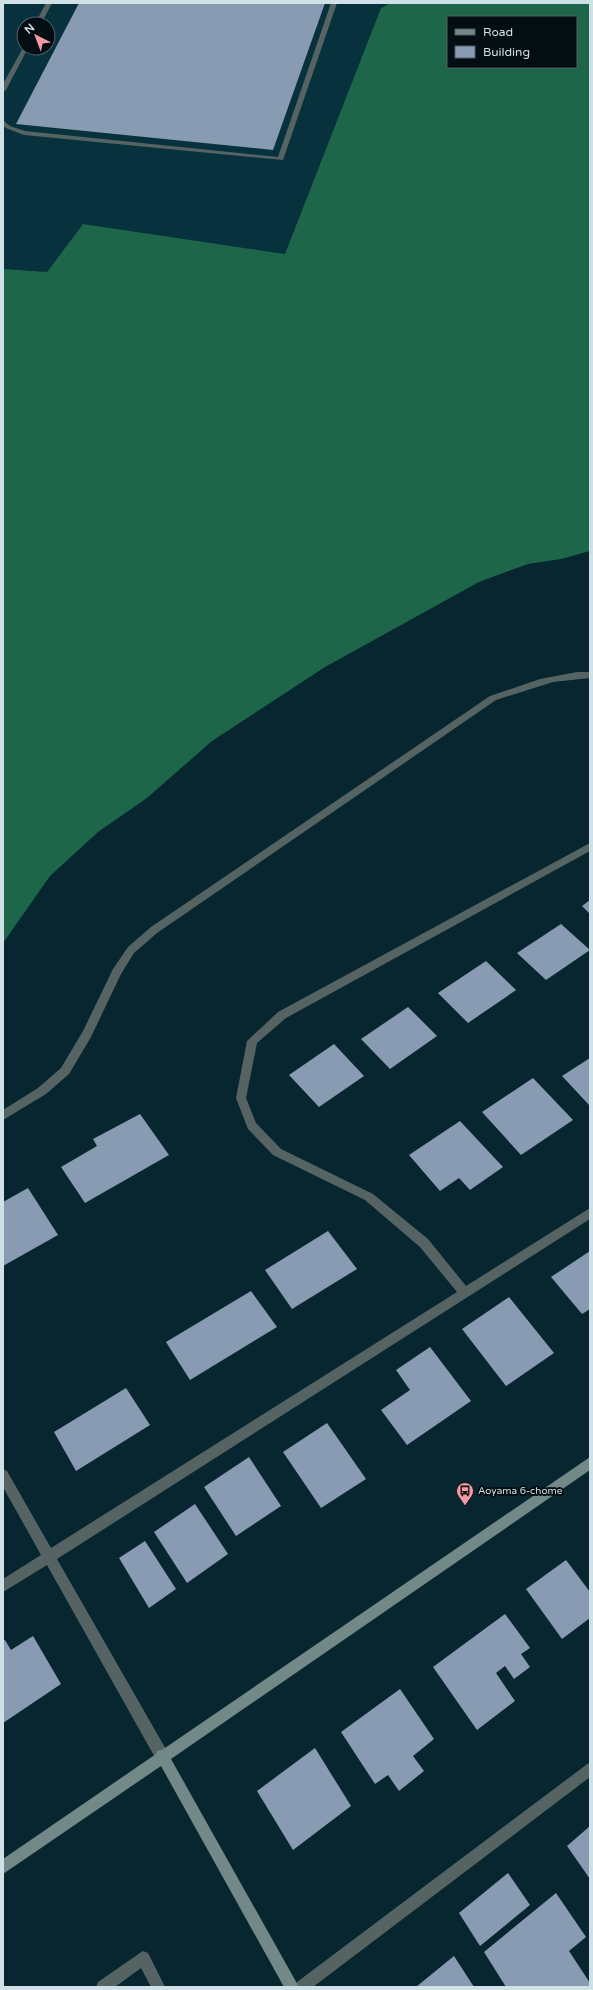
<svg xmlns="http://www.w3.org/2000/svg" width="593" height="1990" font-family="'Varela Round',sans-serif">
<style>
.built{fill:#07313d;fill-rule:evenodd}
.forest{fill:#1d664a;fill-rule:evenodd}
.building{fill:#899bb2}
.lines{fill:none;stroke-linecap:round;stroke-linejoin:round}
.lane{fill:#556463;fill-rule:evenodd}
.street{fill:#556463;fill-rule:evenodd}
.secondary{fill:#728988;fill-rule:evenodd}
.labels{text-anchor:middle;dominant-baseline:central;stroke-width:4;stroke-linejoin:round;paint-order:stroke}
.poi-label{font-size:10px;fill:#cfe0e6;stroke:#030d12;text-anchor:start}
</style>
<rect width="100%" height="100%" fill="#082630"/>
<path class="built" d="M 3,3 L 391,3 L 381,8 L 285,254 L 83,224 L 47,272 L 3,269 ZM 24,24 L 48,24 L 48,48 L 24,48 Z"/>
<path class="forest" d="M 391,3 L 590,3 L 590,551 L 561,559 L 528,564 L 479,582 L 325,667 L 212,741 L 147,798 L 98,832 L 50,876 L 3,943 L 3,269 L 47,272 L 83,224 L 285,254 L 381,8 ZM 448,17 L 576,17 L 576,67 L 448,67 Z"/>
<g class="building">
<path d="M 79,3 L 325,3 L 273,150 L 16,124 Z"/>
<path d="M 590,900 L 590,914 L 582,906 Z"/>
<path d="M 561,924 L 590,950 L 546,980 L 517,953 Z"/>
<path d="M 486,961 L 516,990 L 468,1023 L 438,993 Z"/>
<path d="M 408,1007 L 437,1036 L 390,1069 L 361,1039 Z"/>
<path d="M 334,1044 L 364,1076 L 319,1107 L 289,1075 Z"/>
<path d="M 590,1058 L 590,1106 L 562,1076 Z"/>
<path d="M 533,1078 L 573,1120 L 521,1155 L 482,1112 Z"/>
<path d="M 140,1114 L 169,1155 L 85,1203 L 61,1167 L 97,1146 L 93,1139 Z"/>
<path d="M 460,1121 L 503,1167 L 470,1190 L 459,1178 L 440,1191 L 409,1155 Z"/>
<path d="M 28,1188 L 58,1235 L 3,1266 L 3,1202 Z"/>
<path d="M 328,1231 L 357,1269 L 292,1309 L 265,1270 Z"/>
<path d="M 590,1251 L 590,1309 L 582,1314 L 551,1277 Z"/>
<path d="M 251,1291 L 277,1327 L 190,1380 L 166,1342 Z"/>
<path d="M 509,1297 L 554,1353 L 506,1386 L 462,1329 Z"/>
<path d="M 430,1347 L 471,1401 L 407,1445 L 381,1410 L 410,1390 L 396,1370 Z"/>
<path d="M 126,1388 L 150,1425 L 76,1471 L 54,1432 Z"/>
<path d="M 327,1423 L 366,1479 L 321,1508 L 283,1452 Z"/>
<path d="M 249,1457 L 281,1506 L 236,1536 L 204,1487 Z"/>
<path d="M 195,1504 L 228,1554 L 187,1583 L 154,1532 Z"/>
<path d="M 145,1541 L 176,1589 L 149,1608 L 119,1558 Z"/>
<path d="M 566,1560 L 590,1592 L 590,1618 L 562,1639 L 526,1589 Z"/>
<path d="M 505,1614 L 530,1648 L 521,1654 L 530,1667 L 514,1679 L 505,1666 L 496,1673 L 515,1701 L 477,1730 L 433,1667 Z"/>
<path d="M 33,1636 L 61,1684 L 3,1723 L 3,1641 L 5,1640 L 11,1650 Z"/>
<path d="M 400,1689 L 434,1739 L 413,1756 L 424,1771 L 399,1791 L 388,1775 L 375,1784 L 341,1732 Z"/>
<path d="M 315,1748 L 351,1806 L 293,1850 L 257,1791 Z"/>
<path d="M 590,1826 L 590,1879 L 567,1846 Z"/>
<path d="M 508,1873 L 530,1905 L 480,1946 L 459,1913 Z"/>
<path d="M 556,1893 L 586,1937 L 569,1951 L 590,1983 L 590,1987 L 506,1987 L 484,1952 Z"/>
<path d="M 454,1956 L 474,1987 L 416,1987 Z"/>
</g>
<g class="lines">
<g class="lane">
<path d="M 46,3 L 52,3 L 41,24 L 35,24 Z"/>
<path d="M 331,3 L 337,3 L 283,160 L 24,135 L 6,128 L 3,126 L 3,120 L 10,126 L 25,131 L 278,157 Z"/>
<path d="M 24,46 L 24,48 L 28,48 L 6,90 L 3,92 L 3,84 Z"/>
</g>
<g class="street">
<path d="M 577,672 L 590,672 L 590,678 L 553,682 L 496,700 L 157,933 L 134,953 L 121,974 L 91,1037 L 69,1074 L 46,1094 L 3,1120 L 3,1110 L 38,1088 L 61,1068 L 83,1031 L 113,969 L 128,947 L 151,927 L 490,696 L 540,679 Z"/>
<path d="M 590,843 L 590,851 L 286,1018 L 257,1043 L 246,1098 L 256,1123 L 281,1149 L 373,1194 L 428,1239 L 466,1286 L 590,1208 L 590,1219 L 57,1559 L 167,1751 L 169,1756 L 167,1761 L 162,1763 L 157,1761 L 47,1565 L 3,1592 L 3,1579 L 41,1555 L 3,1487 L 3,1469 L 7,1471 L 51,1548 L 457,1292 L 420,1247 L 365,1200 L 273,1155 L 248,1129 L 236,1098 L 247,1041 L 278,1012 Z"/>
<path d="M 590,1762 L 590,1777 L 313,1987 L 295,1987 L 297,1982 Z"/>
<path d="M 143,1951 L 148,1953 L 165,1987 L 151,1987 L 141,1968 L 115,1987 L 96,1987 L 98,1982 Z"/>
</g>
<path class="secondary" d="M 590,1457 L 590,1470 L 171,1759 L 299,1987 L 284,1987 L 161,1766 L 3,1874 L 3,1859 L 156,1754 L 157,1751 L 162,1750 Z"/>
</g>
<defs>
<symbol id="bus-pin" viewBox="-11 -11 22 30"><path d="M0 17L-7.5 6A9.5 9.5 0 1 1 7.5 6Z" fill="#f49aa2" stroke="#030d12"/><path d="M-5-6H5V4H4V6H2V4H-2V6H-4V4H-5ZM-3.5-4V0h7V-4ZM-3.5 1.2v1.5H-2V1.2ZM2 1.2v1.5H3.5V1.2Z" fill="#111"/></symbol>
</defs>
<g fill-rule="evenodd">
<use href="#bus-pin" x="455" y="1481" width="20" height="27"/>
</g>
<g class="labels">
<g class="poi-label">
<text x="478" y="1491">Aoyama 6-chome</text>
</g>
</g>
<rect width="593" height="1990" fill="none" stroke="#cfe0e6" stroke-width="8"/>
<rect x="447" y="16" width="130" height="52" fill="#030d12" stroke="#556167"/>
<rect x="455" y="29" width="20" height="6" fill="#728988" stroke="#556167"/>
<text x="483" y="36" font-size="12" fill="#cfe0e6">Road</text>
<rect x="455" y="46" width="20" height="12" fill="#899bb2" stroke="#556167"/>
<text x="483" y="56" font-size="12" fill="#cfe0e6">Building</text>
<g transform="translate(36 36) rotate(318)"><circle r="19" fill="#030d12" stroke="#556167"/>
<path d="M0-3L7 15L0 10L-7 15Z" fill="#f49aa2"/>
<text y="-6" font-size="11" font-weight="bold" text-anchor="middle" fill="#cfe0e6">N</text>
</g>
</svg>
